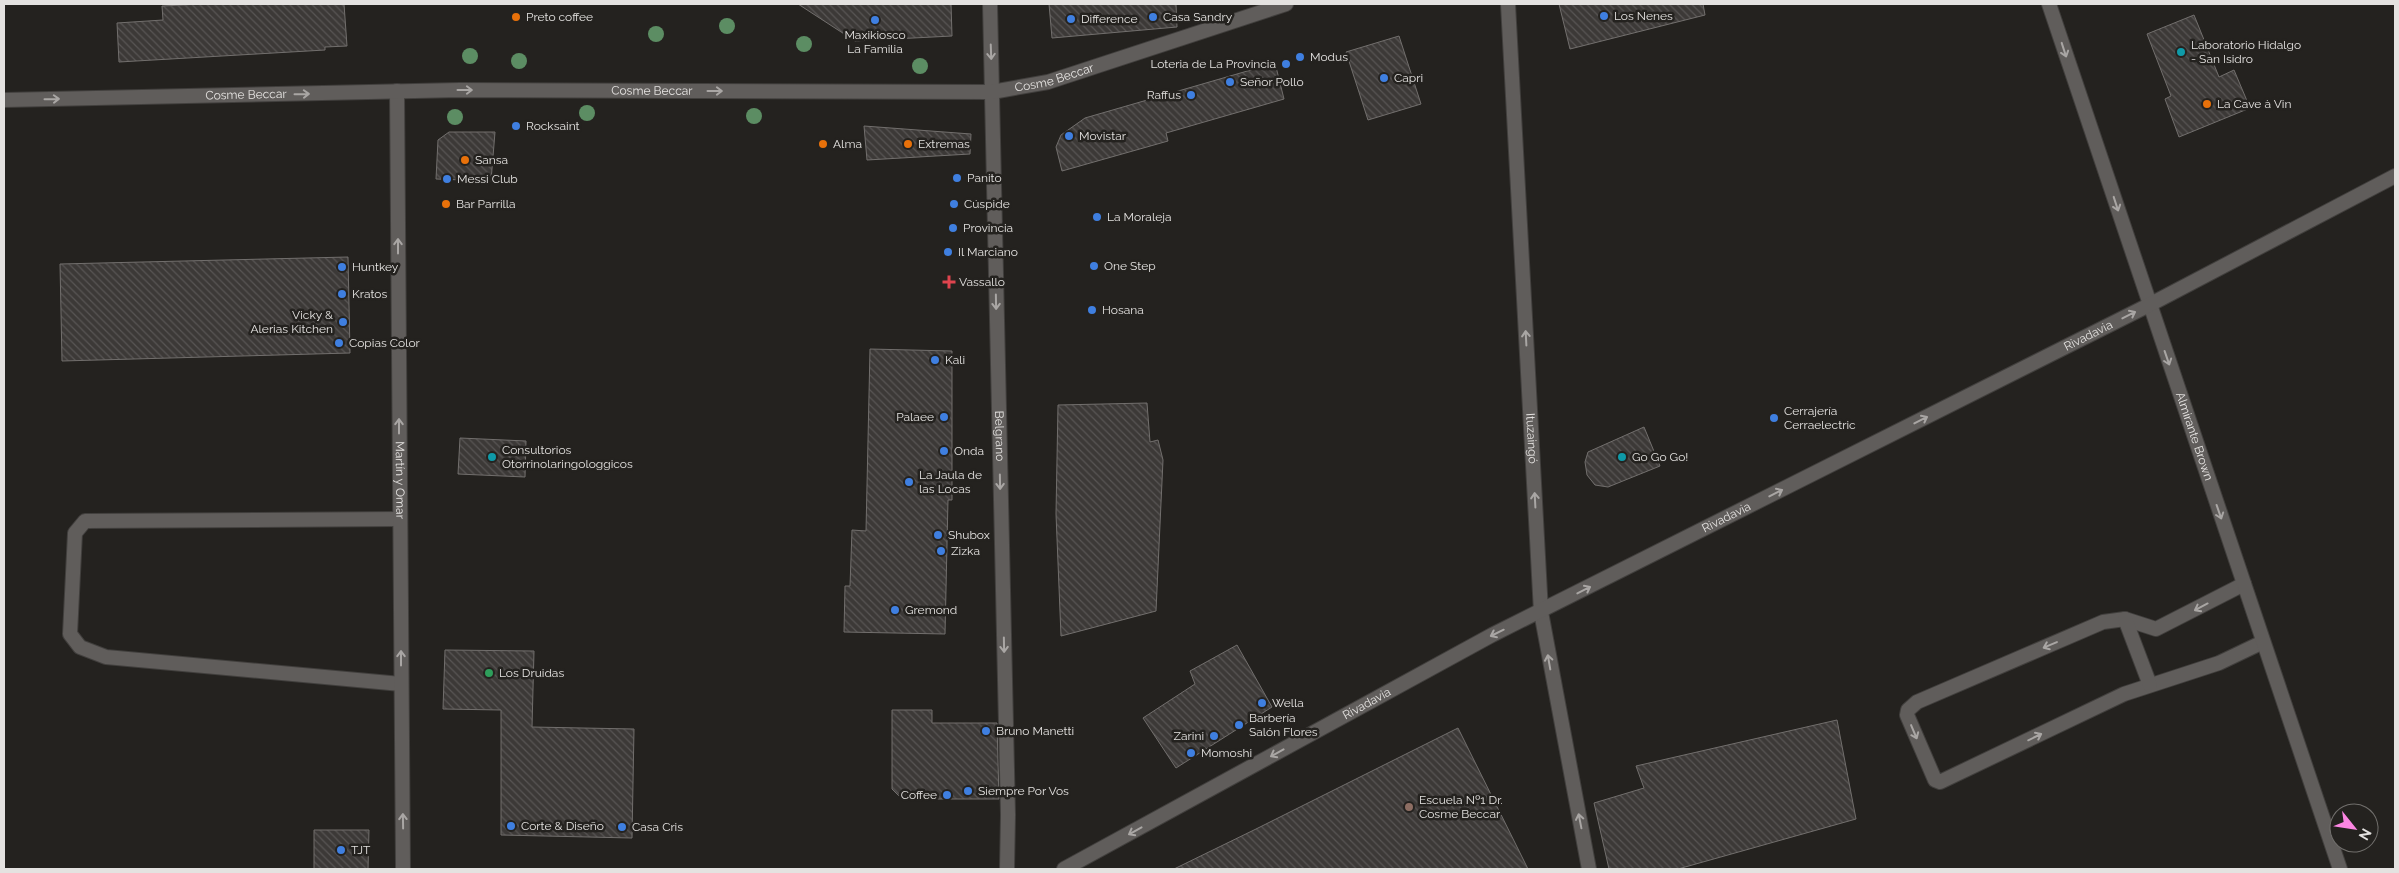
<svg xmlns="http://www.w3.org/2000/svg" width="2399" height="873" font-family="Raleway,sans-serif">
<style>
.building{fill:url(#building-back-hatch);stroke:#726f6d}
.lines{fill:none;stroke-linecap:round;stroke-linejoin:round}
.service-casing{stroke:#413f3d;stroke-width:16}
.minor-casing{stroke:#413f3d;stroke-width:16}
.service{stroke:#605d5b;stroke-width:14}
.minor{stroke:#605d5b;stroke-width:14}
.tree{fill:#5c8d63}
.oneway{stroke:#a9a6a4}
.shop-dot{fill:#3f7fe0;stroke:#24221f;stroke-width:2}
.food-dot{fill:#e8710a;stroke:#24221f;stroke-width:2}
.culture-dot{fill:#0f9aa8;stroke:#24221f;stroke-width:2}
.health-dot{fill:#e0444e;stroke:#24221f;stroke-width:2}
.leisure-dot{fill:#2e9e5b;stroke:#24221f;stroke-width:2}
.education-dot{fill:#8d6e63;stroke:#24221f;stroke-width:2}
.labels{text-anchor:middle;dominant-baseline:central;stroke-width:5;stroke-linejoin:round;paint-order:stroke}
.poi-label{font-size:12px;fill:#e4e2e0;stroke:#24221f;text-anchor:start}
.street-label{font-size:12px;fill:#e4e2e0;stroke:#24221f}
</style>
<defs>
<pattern id="building-back-hatch" width="6" height="6" patternUnits="userSpaceOnUse" patternTransform="scale(1.25)"><rect width="6" height="6" fill="#3c3937"/><path d="M-1 5l2 2M0 0l6 6M5-1l2 2" fill="none" stroke="#585554"/></pattern>
</defs>
<rect width="100%" height="100%" fill="#24221f"/>
<g class="building">
<path d="M 202,4 L 344,4 L 347,46 L 325,47 L 325,50 L 119,62 L 117,23 L 163,20 L 162,6 Z"/>
<path d="M 798,4 L 951,4 L 952,36 L 855,41 Z"/>
<path d="M 1049,4 L 1176,4 L 1177,27 L 1052,38 Z"/>
<path d="M 1559,4 L 1703,4 L 1705,15 L 1570,49 Z"/>
<path d="M 2194,15 L 2219,77 L 2234,70 L 2250,108 L 2179,137 L 2165,99 L 2171,96 L 2147,34 Z"/>
<path d="M 1399,36 L 1421,104 L 1368,120 L 1346,52 Z"/>
<path d="M 1275,63 L 1284,99 L 1166,133 L 1168,141 L 1062,171 L 1056,147 L 1061,135 L 1085,118 Z"/>
<path d="M 864,126 L 971,134 L 970,154 L 867,160 Z"/>
<path d="M 449,132 L 495,132 L 491,181 L 436,179 L 438,140 Z"/>
<path d="M 348,257 L 350,353 L 62,361 L 60,264 Z"/>
<path d="M 870,349 L 952,351 L 952,500 L 948,500 L 945,634 L 844,632 L 845,586 L 850,586 L 852,530 L 866,531 Z"/>
<path d="M 1147,403 L 1150,442 L 1158,440 L 1163,460 L 1156,611 L 1061,636 L 1056,514 L 1058,405 Z"/>
<path d="M 1644,427 L 1660,466 L 1608,487 L 1595,485 L 1587,475 L 1585,462 L 1588,452 Z"/>
<path d="M 460,438 L 526,441 L 525,477 L 458,474 Z"/>
<path d="M 1237,645 L 1272,707 L 1176,768 L 1143,718 L 1195,684 L 1190,671 Z"/>
<path d="M 445,650 L 534,651 L 532,727 L 634,729 L 632,838 L 501,835 L 501,710 L 443,709 Z"/>
<path d="M 892,710 L 932,710 L 932,723 L 997,723 L 999,799 L 911,799 L 900,797 L 892,789 Z"/>
<path d="M 1837,720 L 1856,819 L 1678,869 L 1609,869 L 1594,803 L 1644,788 L 1636,766 Z"/>
<path d="M 1458,728 L 1528,869 L 1174,869 L 1256,829 Z"/>
<path d="M 314,830 L 369,830 L 368,869 L 314,869 Z"/>
</g>
<g class="lines">
<defs>
<g id="service">
<path d="M 400,519 L 85,521 L 75,533 L 70,634 L 80,647 L 106,657 L 401,684"/>
<path d="M 2244,584 L 2156,629 L 2125,619 L 2103,622 L 1917,702 L 1908,710 L 1907,715 L 1935,780 L 1940,782 L 2124,694 L 2219,663 L 2263,642"/>
<path d="M 2125,619 L 2150,685"/>
</g>
<g id="minor">
<path id="s1" d="M 990,4 L 1008,815 L 1007,869"/>
<path id="s2" d="M 1508,4 L 1541,612 L 1589,869"/>
<path id="s3" d="M 2049,4 L 2340,869"/>
<path id="s4" d="M 397,91 L 403,869"/>
<path id="s5" d="M 4,100 L 460,90 L 992,92 L 1048,82 L 1286,4"/>
<path id="s6" d="M 1064,869 L 1492,635 L 2149,305 L 2395,176"/>
</g>
</defs>
<use href="#service" class="service-casing"/>
<use href="#minor" class="minor-casing"/>
<use href="#service" class="service"/>
<use href="#minor" class="minor"/>
</g>
<g class="tree">
<circle cx="727" cy="26" r="8"/>
<circle cx="656" cy="34" r="8"/>
<circle cx="804" cy="44" r="8"/>
<circle cx="470" cy="56" r="8"/>
<circle cx="519" cy="61" r="8"/>
<circle cx="920" cy="66" r="8"/>
<circle cx="587" cy="113" r="8"/>
<circle cx="754" cy="116" r="8"/>
<circle cx="455" cy="117" r="8"/>
</g>
<defs><path id="oneway-shaft" d="M-6 0H5M1.5-3L5.5 0L1.5 3" fill="none" stroke-width="1.6" stroke-linecap="round" stroke-linejoin="round" transform="scale(1.25)"/></defs>
<g class="oneway">
<use href="#oneway-shaft" transform="translate(2064 50) rotate(72)"/>
<use href="#oneway-shaft" transform="translate(991 52) rotate(88)"/>
<use href="#oneway-shaft" transform="translate(465 90)"/>
<use href="#oneway-shaft" transform="translate(715 91)"/>
<use href="#oneway-shaft" transform="translate(302 94) rotate(-1)"/>
<use href="#oneway-shaft" transform="translate(52 99) rotate(-1)"/>
<use href="#oneway-shaft" transform="translate(2116 204) rotate(72)"/>
<use href="#oneway-shaft" transform="translate(398 246) rotate(-90)"/>
<use href="#oneway-shaft" transform="translate(996 302) rotate(89)"/>
<use href="#oneway-shaft" transform="translate(2129 315) rotate(-27)"/>
<use href="#oneway-shaft" transform="translate(1526 338) rotate(-93)"/>
<use href="#oneway-shaft" transform="translate(2167 358) rotate(71)"/>
<use href="#oneway-shaft" transform="translate(1921 420) rotate(-27)"/>
<use href="#oneway-shaft" transform="translate(399 426) rotate(-90)"/>
<use href="#oneway-shaft" transform="translate(1000 482) rotate(89)"/>
<use href="#oneway-shaft" transform="translate(1776 493) rotate(-27)"/>
<use href="#oneway-shaft" transform="translate(1535 500) rotate(-93)"/>
<use href="#oneway-shaft" transform="translate(2219 512) rotate(71)"/>
<use href="#oneway-shaft" transform="translate(1584 590) rotate(-27)"/>
<use href="#oneway-shaft" transform="translate(2201 607) rotate(152)"/>
<use href="#oneway-shaft" transform="translate(1497 633) rotate(154)"/>
<use href="#oneway-shaft" transform="translate(1004 645) rotate(89)"/>
<use href="#oneway-shaft" transform="translate(2050 645) rotate(157)"/>
<use href="#oneway-shaft" transform="translate(401 658) rotate(-90)"/>
<use href="#oneway-shaft" transform="translate(1549 662) rotate(-100)"/>
<use href="#oneway-shaft" transform="translate(1914 732) rotate(67)"/>
<use href="#oneway-shaft" transform="translate(2035 737) rotate(-26)"/>
<use href="#oneway-shaft" transform="translate(1277 753) rotate(151)"/>
<use href="#oneway-shaft" transform="translate(403 821) rotate(-91)"/>
<use href="#oneway-shaft" transform="translate(1580 821) rotate(-101)"/>
<use href="#oneway-shaft" transform="translate(1135 831) rotate(151)"/>
</g>
<g class="shop-dot">
<circle cx="1604" cy="16" r="5"/>
<circle cx="1153" cy="17" r="5"/>
<circle cx="1071" cy="19" r="5"/>
<circle cx="875" cy="20" r="5"/>
<circle cx="1300" cy="57" r="5"/>
<circle cx="1286" cy="64" r="5"/>
<circle cx="1384" cy="78" r="5"/>
<circle cx="1230" cy="82" r="5"/>
<circle cx="1191" cy="95" r="5"/>
<circle cx="516" cy="126" r="5"/>
<circle cx="1069" cy="136" r="5"/>
<circle cx="957" cy="178" r="5"/>
<circle cx="447" cy="179" r="5"/>
<circle cx="954" cy="204" r="5"/>
<circle cx="1097" cy="217" r="5"/>
<circle cx="953" cy="228" r="5"/>
<circle cx="948" cy="252" r="5"/>
<circle cx="1094" cy="266" r="5"/>
<circle cx="342" cy="267" r="5"/>
<circle cx="342" cy="294" r="5"/>
<circle cx="1092" cy="310" r="5"/>
<circle cx="343" cy="322" r="5"/>
<circle cx="339" cy="343" r="5"/>
<circle cx="935" cy="360" r="5"/>
<circle cx="944" cy="417" r="5"/>
<circle cx="1774" cy="418" r="5"/>
<circle cx="944" cy="451" r="5"/>
<circle cx="909" cy="482" r="5"/>
<circle cx="938" cy="535" r="5"/>
<circle cx="941" cy="551" r="5"/>
<circle cx="895" cy="610" r="5"/>
<circle cx="1262" cy="703" r="5"/>
<circle cx="1239" cy="725" r="5"/>
<circle cx="986" cy="731" r="5"/>
<circle cx="1214" cy="736" r="5"/>
<circle cx="1191" cy="753" r="5"/>
<circle cx="968" cy="791" r="5"/>
<circle cx="947" cy="795" r="5"/>
<circle cx="511" cy="826" r="5"/>
<circle cx="622" cy="827" r="5"/>
<circle cx="341" cy="850" r="5"/>
</g>
<g class="food-dot">
<circle cx="516" cy="17" r="5"/>
<circle cx="2207" cy="104" r="5"/>
<circle cx="823" cy="144" r="5"/>
<circle cx="908" cy="144" r="5"/>
<circle cx="465" cy="160" r="5"/>
<circle cx="446" cy="204" r="5"/>
</g>
<g class="culture-dot">
<circle cx="2181" cy="52" r="5"/>
<circle cx="492" cy="457" r="5"/>
<circle cx="1622" cy="457" r="5"/>
</g>
<path class="health-dot" d="M946.5 274.5h5v5h5v5h-5v5h-5v-5h-5v-5h5z"/>
<circle class="leisure-dot" cx="489" cy="673" r="5"/>
<circle class="education-dot" cx="1409" cy="807" r="5"/>
<g class="labels">
<g class="poi-label">
<text x="1614" y="16">Los Nenes</text>
<text x="526" y="17">Preto coffee</text>
<text x="1163" y="17">Casa Sandry</text>
<text x="1081" y="19">Difference</text>
<text x="875" y="35" text-anchor="middle">Maxikiosco<tspan x="875" dy="14">La Familia</tspan></text>
<text x="2191" y="45">Laboratorio Hidalgo<tspan x="2191" dy="14">- San Isidro</tspan></text>
<text x="1310" y="57">Modus</text>
<text x="1276" y="64" text-anchor="end">Loteria de La Provincia</text>
<text x="1394" y="78">Capri</text>
<text x="1240" y="82">Señor Pollo</text>
<text x="1181" y="95" text-anchor="end">Raffus</text>
<text x="2217" y="104">La Cave à Vin</text>
<text x="526" y="126">Rocksaint</text>
<text x="1079" y="136">Movistar</text>
<text x="833" y="144">Alma</text>
<text x="918" y="144">Extremas</text>
<text x="475" y="160">Sansa</text>
<text x="967" y="178">Panito</text>
<text x="457" y="179">Messi Club</text>
<text x="456" y="204">Bar Parrilla</text>
<text x="964" y="204">Cúspide</text>
<text x="1107" y="217">La Moraleja</text>
<text x="963" y="228">Provincia</text>
<text x="958" y="252">Il Marciano</text>
<text x="1104" y="266">One Step</text>
<text x="352" y="267">Huntkey</text>
<text x="959" y="282">Vassallo</text>
<text x="352" y="294">Kratos</text>
<text x="1102" y="310">Hosana</text>
<text x="333" y="315" text-anchor="end">Vicky &amp;<tspan x="333" dy="14">Alerias Kitchen</tspan></text>
<text x="349" y="343">Copias Color</text>
<text x="945" y="360">Kali</text>
<text x="1784" y="411">Cerrajería<tspan x="1784" dy="14">Cerraelectric</tspan></text>
<text x="934" y="417" text-anchor="end">Palaee</text>
<text x="502" y="450">Consultorios<tspan x="502" dy="14">Otorrinolaringologgicos</tspan></text>
<text x="954" y="451">Onda</text>
<text x="1632" y="457">Go Go Go!</text>
<text x="919" y="475">La Jaula de<tspan x="919" dy="14">las Locas</tspan></text>
<text x="948" y="535">Shubox</text>
<text x="951" y="551">Zizka</text>
<text x="905" y="610">Gremond</text>
<text x="499" y="673">Los Druidas</text>
<text x="1272" y="703">Wella</text>
<text x="1249" y="718">Barbería<tspan x="1249" dy="14">Salón Flores</tspan></text>
<text x="996" y="731">Bruno Manetti</text>
<text x="1204" y="736" text-anchor="end">Zarini</text>
<text x="1201" y="753">Momoshi</text>
<text x="978" y="791">Siempre Por Vos</text>
<text x="937" y="795" text-anchor="end">Coffee</text>
<text x="1419" y="800">Escuela Nº1 Dr.<tspan x="1419" dy="14">Cosme Beccar</tspan></text>
<text x="521" y="826">Corte &amp; Diseño</text>
<text x="632" y="827">Casa Cris</text>
<text x="351" y="850">TJT</text>
</g>
<g class="street-label">
<text stroke="none"><textPath href="#s5" startOffset="1052">Cosme Beccar</textPath></text>
<text stroke="none"><textPath href="#s5" startOffset="648">Cosme Beccar</textPath></text>
<text stroke="none"><textPath href="#s5" startOffset="242">Cosme Beccar</textPath></text>
<text stroke="none"><textPath href="#s6" startOffset="1155">Rivadavia</textPath></text>
<text stroke="none"><textPath href="#s1" startOffset="432">Belgrano</textPath></text>
<text stroke="none"><textPath href="#s3" startOffset="456">Almirante Brown</textPath></text>
<text stroke="none"><textPath href="#s2" startOffset="435">Ituzaingó</textPath></text>
<text stroke="none"><textPath href="#s4" startOffset="389">Martín y Omar</textPath></text>
<text stroke="none"><textPath href="#s6" startOffset="750">Rivadavia</textPath></text>
<text stroke="none"><textPath href="#s6" startOffset="345">Rivadavia</textPath></text>
</g>
</g>
<rect width="2399" height="873" fill="none" stroke="#e4e2e0" stroke-width="10"/>
<g transform="translate(2354 828) rotate(120)"><circle r="24" fill="#24221f" stroke="#716f6c"/>
<path d="M0-4L9 19L0 12L-9 19Z" fill="#fc86e3"/>
<text y="-8" font-size="14" font-weight="bold" text-anchor="middle" fill="#e4e2e0">N</text>
</g>
</svg>
